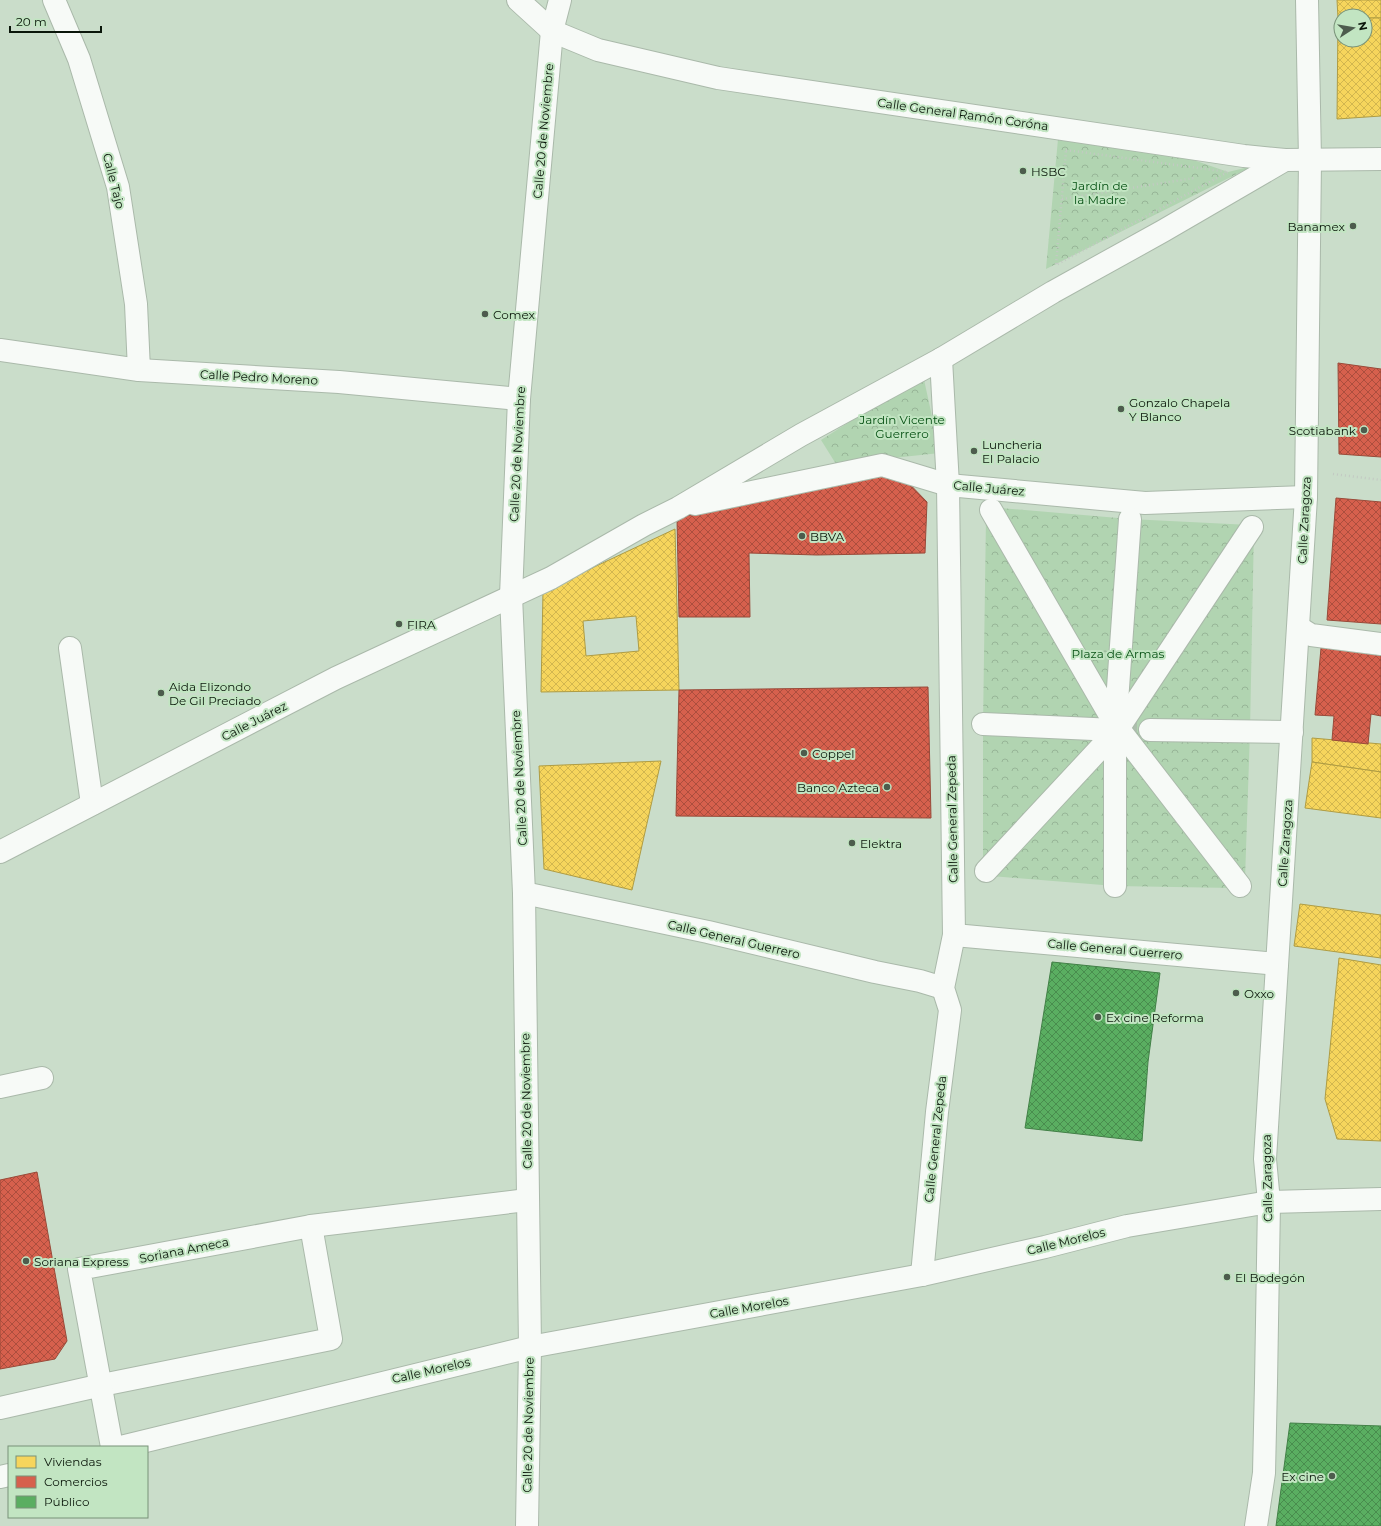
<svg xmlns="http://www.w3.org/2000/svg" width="1381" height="1526" font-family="Montserrat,sans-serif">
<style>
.forest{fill:url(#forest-crowns)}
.homes{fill:url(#homes-cross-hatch);stroke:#af9c43;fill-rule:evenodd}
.shops{fill:url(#shops-cross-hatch);stroke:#994a39}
.public{fill:url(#public-cross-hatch);stroke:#428047}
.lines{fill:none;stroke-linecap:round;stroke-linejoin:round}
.minor-tunnel{stroke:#adbfad;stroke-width:22;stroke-dasharray:22 11;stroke-linecap:butt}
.minor-casing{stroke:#aab9aa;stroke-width:24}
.path{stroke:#c3c9c3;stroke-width:2.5;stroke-dasharray:1 3;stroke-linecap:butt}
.minor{stroke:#f7faf7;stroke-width:22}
.poi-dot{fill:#4d5c4d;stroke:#c2e5c2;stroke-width:1.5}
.labels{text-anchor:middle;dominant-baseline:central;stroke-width:4;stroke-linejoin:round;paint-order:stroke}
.street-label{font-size:12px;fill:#0a160a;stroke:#c2e5c2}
.poi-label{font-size:12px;fill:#0a160a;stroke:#c2e5c2;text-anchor:start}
.park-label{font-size:12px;fill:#075114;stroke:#c2e5c2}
</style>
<defs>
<pattern id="forest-crowns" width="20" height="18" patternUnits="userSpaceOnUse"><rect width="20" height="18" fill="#b1d4b1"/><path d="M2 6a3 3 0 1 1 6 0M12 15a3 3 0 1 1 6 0" fill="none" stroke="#97b597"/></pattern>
<pattern id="homes-cross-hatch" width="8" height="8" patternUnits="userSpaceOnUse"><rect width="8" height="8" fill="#f6d55c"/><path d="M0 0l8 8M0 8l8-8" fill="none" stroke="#d2b64f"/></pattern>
<pattern id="shops-cross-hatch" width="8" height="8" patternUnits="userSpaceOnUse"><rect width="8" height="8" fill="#d6604d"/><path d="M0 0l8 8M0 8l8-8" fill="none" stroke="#ac4e3e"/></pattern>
<pattern id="public-cross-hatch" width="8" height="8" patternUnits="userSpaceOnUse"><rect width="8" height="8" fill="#5aae61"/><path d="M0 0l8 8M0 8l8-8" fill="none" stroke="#498d4e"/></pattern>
</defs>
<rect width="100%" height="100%" fill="#caddca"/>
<g class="forest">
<path d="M 1058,139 L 1182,156 L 1228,172 L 1253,166 L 1046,269 Z"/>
<path d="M 923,375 L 940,453 L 836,464 L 821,440 Z"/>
<path d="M 1000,508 L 1130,519 L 1250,525 L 1254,528 L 1250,731 L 1245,880 L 1233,888 L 1115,886 L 991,876 L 983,866 L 983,724 L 986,517 Z"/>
</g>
<g class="homes">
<path d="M 1337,0 L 1381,0 L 1381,18 L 1365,18 L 1365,16 L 1341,16 L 1341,18 L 1338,18 Z"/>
<path d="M 1338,18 L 1341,18 L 1341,40 L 1365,40 L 1365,18 L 1381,18 L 1381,116 L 1337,119 Z"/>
<path d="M 675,529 L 679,690 L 541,692 L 543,591 ZM 636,616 L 639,651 L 586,656 L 583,621 Z"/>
<path d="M 1312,738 L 1381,744 L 1381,772 L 1312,762 Z"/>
<path d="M 661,761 L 632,890 L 544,869 L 539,766 Z"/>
<path d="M 1312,762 L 1381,772 L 1381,818 L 1305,808 Z"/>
<path d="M 1300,904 L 1381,915 L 1381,958 L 1294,946 Z"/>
<path d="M 1339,958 L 1381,965 L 1381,1141 L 1337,1139 L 1325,1099 Z"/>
</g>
<g class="shops">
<path d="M 1338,363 L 1381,369 L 1381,457 L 1339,454 Z"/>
<path d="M 896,470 L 927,502 L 925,553 L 817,555 L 749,553 L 750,617 L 679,617 L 677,518 Z"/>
<path d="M 1336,498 L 1381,502 L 1381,624 L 1327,620 Z"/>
<path d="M 1321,648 L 1381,653 L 1381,716 L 1371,714 L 1368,744 L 1332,740 L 1334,716 L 1315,715 Z"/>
<path d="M 928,687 L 931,818 L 676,816 L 679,690 Z"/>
<path d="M 37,1172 L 67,1341 L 55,1359 L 0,1369 L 0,1180 Z"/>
</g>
<g class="public">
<path d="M 1052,962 L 1160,973 L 1148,1062 L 1142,1141 L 1025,1128 Z"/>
<path d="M 1290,1423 L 1381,1426 L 1381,1526 L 1276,1526 Z"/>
</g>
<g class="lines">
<path class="minor-tunnel" d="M 1115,730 L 1150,730"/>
<defs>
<g id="minor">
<path d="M 54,0 L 79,59 L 118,187 L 136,304 L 139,370"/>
<path d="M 518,0 L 552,31 L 598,50 L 718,78 L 1244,156 L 1285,160 L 1381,159"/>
<path d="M 0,350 L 139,370 L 339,382 L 519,399"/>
<path d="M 695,504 L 882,465 L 948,485 L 1145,503 L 1306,497"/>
<path d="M 991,510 L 1115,724 L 1240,886"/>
<path d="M 1298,634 L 1303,630 L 1311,635 L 1381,644"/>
<path d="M 70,648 L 92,804"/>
<path d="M 983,724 L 1115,730"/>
<path d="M 1150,730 L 1292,732"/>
<path d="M 0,852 L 336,678 L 551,578 L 644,525 L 678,508 L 801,435 L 941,359 L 1053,292 L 1163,231 L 1285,160"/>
<path d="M 986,871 L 1118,729 L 1252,527"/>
<path d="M 1115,886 L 1115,730 L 1130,519"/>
<path d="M 524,893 L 708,932 L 875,972 L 920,981 L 943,988"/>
<path d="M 954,935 L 1277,964"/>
<path d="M 0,1087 L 42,1078"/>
<path d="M 922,1275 L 937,1112 L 950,1010 L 943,988 L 954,935 L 948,485 L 941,359"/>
<path d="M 0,1408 L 102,1385 L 331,1339 L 311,1226"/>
<path d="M 112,1447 L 79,1269 L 311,1226 L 527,1200"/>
<path d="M 121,1447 L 530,1347 L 922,1275 L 1045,1247 L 1127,1226 L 1269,1202 L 1381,1199"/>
<path d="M 0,1477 L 9,1475"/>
<path d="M 527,1526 L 530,1347 L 524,893 L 511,596 L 519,399 L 552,31 L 560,0"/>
<path d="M 1256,1526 L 1264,1473 L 1266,1383 L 1269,1202 L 1265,1159 L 1306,497 L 1310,160 L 1307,0"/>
</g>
</defs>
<use href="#minor" class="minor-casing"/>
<g class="path">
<path d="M 1066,150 L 1228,172 L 1056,265 Z"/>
<path d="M 1062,199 L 1194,178"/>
<path d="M 1333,474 L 1381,480"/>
</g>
<use href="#minor" class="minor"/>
</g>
<g class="poi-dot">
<circle cx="1023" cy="171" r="4"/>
<circle cx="1353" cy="226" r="4"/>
<circle cx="485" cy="314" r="4"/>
<circle cx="1121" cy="409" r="4"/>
<circle cx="1364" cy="430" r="4"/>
<circle cx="974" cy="451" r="4"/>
<circle cx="802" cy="536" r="4"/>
<circle cx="399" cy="624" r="4"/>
<circle cx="161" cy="693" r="4"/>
<circle cx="804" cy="753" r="4"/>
<circle cx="887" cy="787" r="4"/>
<circle cx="852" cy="843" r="4"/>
<circle cx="1236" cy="993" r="4"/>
<circle cx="1098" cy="1017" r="4"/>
<circle cx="26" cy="1261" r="4"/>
<circle cx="1227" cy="1277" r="4"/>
<circle cx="1332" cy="1476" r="4"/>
</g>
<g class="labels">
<g class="street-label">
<text transform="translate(963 114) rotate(8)">Calle General Ramón Coróna</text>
<text transform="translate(543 131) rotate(-85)">Calle 20 de Noviembre</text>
<text transform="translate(114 181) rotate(76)">Calle Tajo</text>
<text transform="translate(259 377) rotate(3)">Calle Pedro Moreno</text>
<text transform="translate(517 454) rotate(-87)">Calle 20 de Noviembre</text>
<text transform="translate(989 488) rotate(5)">Calle Juárez</text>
<text transform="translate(1304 520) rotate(-87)">Calle Zaragoza</text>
<text transform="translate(254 721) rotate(-27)">Calle Juárez</text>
<text transform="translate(519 778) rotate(-93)">Calle 20 de Noviembre</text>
<text transform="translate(952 819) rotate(-91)">Calle General Zepeda</text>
<text transform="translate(1285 843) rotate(-86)">Calle Zaragoza</text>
<text transform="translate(734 939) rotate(13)">Calle General Guerrero</text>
<text transform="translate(1115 949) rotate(5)">Calle General Guerrero</text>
<text transform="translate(526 1101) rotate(-91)">Calle 20 de Noviembre</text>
<text transform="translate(935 1139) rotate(-84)">Calle General Zepeda</text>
<text transform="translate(1267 1178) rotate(-91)">Calle Zaragoza</text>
<text transform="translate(1066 1241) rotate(-14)">Calle Morelos</text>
<text transform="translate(184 1250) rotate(-11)">Soriana Ameca</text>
<text transform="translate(749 1307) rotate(-10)">Calle Morelos</text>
<text transform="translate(431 1370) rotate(-13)">Calle Morelos</text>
<text transform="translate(528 1425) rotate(-89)">Calle 20 de Noviembre</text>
</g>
<g class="poi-label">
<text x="1031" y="171">HSBC</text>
<text x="1345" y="226" text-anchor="end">Banamex</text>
<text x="493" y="314">Comex</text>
<text x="1129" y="402">Gonzalo Chapela<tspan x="1129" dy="14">Y Blanco</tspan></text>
<text x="1356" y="430" text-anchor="end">Scotiabank</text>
<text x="982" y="444">Luncheria<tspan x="982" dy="14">El Palacio</tspan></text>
<text x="810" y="536">BBVA</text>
<text x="407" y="624">FIRA</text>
<text x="169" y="686">Aida Elizondo<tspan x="169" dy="14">De Gil Preciado</tspan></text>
<text x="812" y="753">Coppel</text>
<text x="879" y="787" text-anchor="end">Banco Azteca</text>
<text x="860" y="843">Elektra</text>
<text x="1244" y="993">Oxxo</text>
<text x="1106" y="1017">Ex cine Reforma</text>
<text x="34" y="1261">Soriana Express</text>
<text x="1235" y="1277">El Bodegón</text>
<text x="1324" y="1476" text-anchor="end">Ex cine</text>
</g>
<g class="park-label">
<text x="1100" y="185">Jardín de<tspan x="1100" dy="14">la Madre</tspan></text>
<text x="902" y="419">Jardín Vicente<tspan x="902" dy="14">Guerrero</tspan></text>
<text x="1118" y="653">Plaza de Armas</text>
</g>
</g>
<rect x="8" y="1446" width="140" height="72" fill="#c2e5c2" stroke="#789278"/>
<rect x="16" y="1456" width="20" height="12" fill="#f6d55c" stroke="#789278"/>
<text x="44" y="1466" font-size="12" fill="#0a160a">Viviendas</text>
<rect x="16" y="1476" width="20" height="12" fill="#d6604d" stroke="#789278"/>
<text x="44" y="1486" font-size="12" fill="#0a160a">Comercios</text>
<rect x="16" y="1496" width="20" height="12" fill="#5aae61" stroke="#789278"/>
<text x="44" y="1506" font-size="12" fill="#0a160a">Público</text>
<g transform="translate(1353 28) rotate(78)"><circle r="19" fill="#c2e5c2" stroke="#789278"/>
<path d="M0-3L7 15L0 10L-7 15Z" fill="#4d5c4d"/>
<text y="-6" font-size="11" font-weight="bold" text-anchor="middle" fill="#0a160a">N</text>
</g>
<path d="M10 26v6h91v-6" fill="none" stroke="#0a160a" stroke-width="2"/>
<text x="16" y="26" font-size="12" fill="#0a160a" stroke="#c2e5c2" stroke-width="3" paint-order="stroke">20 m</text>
</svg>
